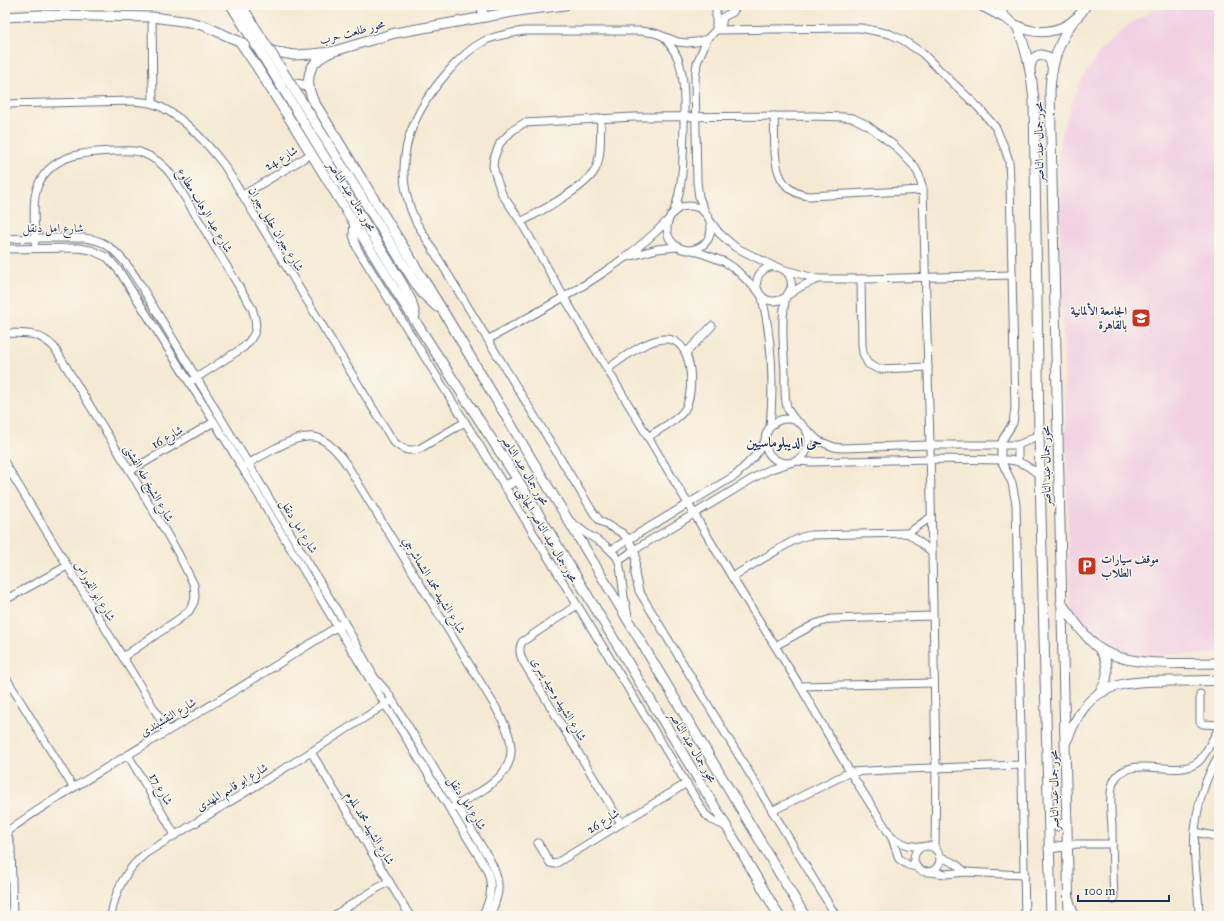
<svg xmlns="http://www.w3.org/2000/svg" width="1224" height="921" font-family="'IM FELL Great Primer',Amiri,serif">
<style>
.built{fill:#f1d0e2}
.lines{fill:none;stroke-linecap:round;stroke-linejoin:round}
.minor-casing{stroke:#677087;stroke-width:9}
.major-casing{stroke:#677087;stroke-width:11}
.minor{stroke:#fff;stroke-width:7}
.major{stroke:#fff;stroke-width:9}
.major-bridge-casing{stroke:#677087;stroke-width:11;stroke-linecap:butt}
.major-bridge{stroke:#fff;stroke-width:9}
.labels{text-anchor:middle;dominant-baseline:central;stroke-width:3;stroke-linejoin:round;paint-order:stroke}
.street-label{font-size:12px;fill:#1b2f5e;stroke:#fbf7ec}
.poi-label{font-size:12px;font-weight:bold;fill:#1b2f5e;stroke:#fbf7ec;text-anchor:end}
.quarter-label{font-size:14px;font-weight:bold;fill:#1b2f5e;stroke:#fbf7ec}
</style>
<rect width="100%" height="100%" fill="#fbf7ec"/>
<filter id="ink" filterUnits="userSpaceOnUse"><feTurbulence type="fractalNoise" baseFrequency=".025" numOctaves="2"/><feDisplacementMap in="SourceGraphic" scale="8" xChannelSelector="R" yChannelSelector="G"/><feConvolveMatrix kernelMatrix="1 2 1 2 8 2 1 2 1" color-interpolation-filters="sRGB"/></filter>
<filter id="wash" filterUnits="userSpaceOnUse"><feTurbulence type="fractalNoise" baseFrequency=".012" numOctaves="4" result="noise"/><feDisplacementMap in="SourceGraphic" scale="16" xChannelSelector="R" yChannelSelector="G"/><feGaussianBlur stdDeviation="0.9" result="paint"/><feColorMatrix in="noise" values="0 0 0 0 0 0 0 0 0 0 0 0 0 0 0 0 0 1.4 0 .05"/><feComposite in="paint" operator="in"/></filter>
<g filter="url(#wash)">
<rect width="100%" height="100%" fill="#f4ead4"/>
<path class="built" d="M 1170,5 L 1219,5 L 1219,653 L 1215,651 L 1212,654 L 1132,655 L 1112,650 L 1094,638 L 1080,622 L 1071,603 L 1070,592 L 1058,155 L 1061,136 L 1073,98 L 1082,79 L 1099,53 L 1113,38 L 1128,25 L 1154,10 Z"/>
</g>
<g filter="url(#ink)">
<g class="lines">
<defs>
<g id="minor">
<path d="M 716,5 L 716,30 L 707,39 L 696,42 L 687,43 L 678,42 L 655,33 L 640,31 L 524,31 C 511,33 498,35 486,40 C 470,48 457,61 446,74 C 408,118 390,167 416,222 L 593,512 L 600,521 L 622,533 L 629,540 L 636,555 L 635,574 L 639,591 L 836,916"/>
<path d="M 152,17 L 153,104"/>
<path d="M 721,28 L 723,17 L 733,12 L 737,5"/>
<path d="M 716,30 L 843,28 L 861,28 L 890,34 L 903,40 L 922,53 L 979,108 L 996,128 L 1005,149 L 1009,161 L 1010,182 L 1015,408 L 1013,423 L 1003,439 L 1001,445 L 1001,460 L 1012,483 L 1016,504 L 1025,916"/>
<path d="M 665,38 C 671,46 678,55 680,65 C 685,84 684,106 684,126 C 683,155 684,184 674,211"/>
<path d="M 5,104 L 133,101 C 140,102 148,102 154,104 C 181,114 207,143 224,165 L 393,441 C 401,449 408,452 419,449 L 465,422"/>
<path d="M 774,116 C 776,147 768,191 809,196 L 923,190"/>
<path d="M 243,195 L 311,154"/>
<circle cx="689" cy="228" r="22"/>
<path d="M 706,214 L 699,197 L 697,182 L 695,79 L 697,63 L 707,39"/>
<path d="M 354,222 L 353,235 L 357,248 L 488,459 L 705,814 L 712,820 L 727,827"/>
<path d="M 521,222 C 539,212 589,186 596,168 C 602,154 600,134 601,118"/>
<path d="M 711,222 L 719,233 L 735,247 L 775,267"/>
<path d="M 5,239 L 35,238 L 85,238 C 91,239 98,240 103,243 C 125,255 139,283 152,304 L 344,622 L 374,677 L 388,693 L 490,860 C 502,883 500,893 490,916"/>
<path d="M 35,242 C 35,224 31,196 40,181 C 55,154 86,152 113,151 C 122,151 131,150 140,152 C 154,157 164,164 172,176 L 252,308 C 258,326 258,333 244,347 L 193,380"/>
<path d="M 5,249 L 78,248 L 91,250 L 108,258 L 120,272 L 228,444 L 337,626 L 486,868 C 494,885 491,900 482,916"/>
<path d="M 693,250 L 725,262 L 734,268 L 757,290"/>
<path d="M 628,257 L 657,249 L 677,247"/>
<path d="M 785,270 L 818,279 L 865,279 L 1012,275"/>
<path d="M 861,279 L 862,345 L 863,353 L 868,364 L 878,369 L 928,367"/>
<path d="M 788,295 L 802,286 L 818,279"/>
<path d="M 762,297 C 772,339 774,384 770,427"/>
<path d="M 786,297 C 762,312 746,281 765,269 C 775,263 789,269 791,281 C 793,288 789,291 786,297 C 784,301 785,306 784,309 C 781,330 784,352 785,373 C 785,384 784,396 787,407 C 789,413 793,417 797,422"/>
<path d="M 5,333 C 27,334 37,331 54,347 L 130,471 L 178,553 L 194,585 L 195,596 L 194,602 L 189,611 L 179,619 L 123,657"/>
<path d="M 489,339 C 548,306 620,270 667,221"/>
<path d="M 686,353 L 712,326"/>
<path d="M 607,369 C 622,359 645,340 664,339 C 693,337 695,388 686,407 C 681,419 659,429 648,437"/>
<circle cx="787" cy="441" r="22"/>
<path d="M 806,429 L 819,441 L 834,447 L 842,448 L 930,445 L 1018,445 L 1029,440 L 1039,434"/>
<path d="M 1018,445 L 1018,461"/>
<path d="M 797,461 L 810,462 L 930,459 L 1009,460 C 1022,461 1032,468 1041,477"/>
<path d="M 5,463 L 167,730"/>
<path d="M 246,465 C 256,459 266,453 276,448 C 310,429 325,433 347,465 L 495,706 C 500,715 506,726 509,736 C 521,776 480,791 452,808"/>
<path d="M 130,471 L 214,422"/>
<path d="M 570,521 L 587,534 L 605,545 L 616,556 L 619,561 L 621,573 L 624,597 L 628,616"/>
<path d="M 908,533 L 931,517"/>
<path d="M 611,550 L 736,475 L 754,457 L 765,441"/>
<path d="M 619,561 L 634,550 L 757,476 L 771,469 L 790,463"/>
<path d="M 732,577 L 791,542 L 802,537 L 810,535 L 908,533 L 932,552"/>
<path d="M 5,600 L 67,566"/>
<path d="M 577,605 L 522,642 C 518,649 520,656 524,663 L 621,823"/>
<path d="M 775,646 L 815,624 L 831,619 L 932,616"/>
<path d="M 5,676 L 73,787"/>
<path d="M 800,686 L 934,683"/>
<path d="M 1200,694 L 1200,722 L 1203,724 L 1219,725"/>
<path d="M 311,752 L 410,916"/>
<path d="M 128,755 L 175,835"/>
<path d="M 772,811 L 850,772 L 905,769 L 1022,765"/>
<path d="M 6,829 L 11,848 L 13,916"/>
<path d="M 1195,832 L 1219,837"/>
<path d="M 5,833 C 44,804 85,781 126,756 C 198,713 271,670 341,624"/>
<path d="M 892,838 L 907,845 L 920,847"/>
<path d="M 538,843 L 550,863 L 555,864 L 687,783"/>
<circle cx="927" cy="859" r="13"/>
<path d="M 1067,846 L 1076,844 L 1112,844"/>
<path d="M 941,857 L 956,864 L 965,872"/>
<path d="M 916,867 L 908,865 L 899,859 L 892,838 L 850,772 L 800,686 L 732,577 L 564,297 L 521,222 L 502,194 L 497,180 L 493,166 L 494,158 L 500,143 L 513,130 L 524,123 L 634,117 L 813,116 L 844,117 L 853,118 L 867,125 L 895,146 L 914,166 L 919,175 L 923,190 L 930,445 L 936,768 L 935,848"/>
<path d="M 930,872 L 946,874 L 965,872 L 1025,875"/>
<path d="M 1114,900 C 1113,875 1112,850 1112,826 C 1111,812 1109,796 1113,783 C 1125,751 1177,780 1198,762 C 1206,755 1213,738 1219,728"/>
<path d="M 1070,901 L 1075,916"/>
<path d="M 111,916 C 115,891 126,869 146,853 L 303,757 L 389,702"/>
<path d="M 333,916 L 389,881"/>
<path d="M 1199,916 C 1199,898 1196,879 1195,861 C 1192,825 1200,786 1219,755"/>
</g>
<g id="major">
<path d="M 482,5 L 483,17"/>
<path d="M 980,5 L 1003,17"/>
<path d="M 996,5 C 1015,40 1067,41 1086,5"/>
<path d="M 5,17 L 40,15 L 152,17 L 190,22 L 205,26 L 245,44"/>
<path d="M 1017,26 C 1027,50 1032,75 1034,101 L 1039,434 L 1051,916"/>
<path d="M 240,42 L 257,67 L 291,121 L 401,299 L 518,480 L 727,827 L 779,916"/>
<path d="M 265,50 L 294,55 L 312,54 L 331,52 L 395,33 L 524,10 L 565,5"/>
<path d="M 331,52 C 326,55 321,57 317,61 C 306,71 307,87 313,100 L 443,311 L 805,916"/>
<path d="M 1030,68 C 1031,61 1033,56 1041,55 C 1048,56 1052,60 1052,67"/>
<path d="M 285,89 L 295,84 L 308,86"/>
<path d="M 309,113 L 414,281 L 422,293 L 437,307"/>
<path d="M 301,118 L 403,285 L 411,300 L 415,315"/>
<path d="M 505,486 L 518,480"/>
<path d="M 1061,603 C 1072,617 1082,634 1096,646 C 1124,668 1184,663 1219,663"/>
<path d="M 1098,694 C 1110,681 1110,663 1099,649"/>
<path d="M 1066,742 C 1071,731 1075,719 1083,709 C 1103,681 1138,681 1170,681 C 1186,681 1203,681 1219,680"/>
<path d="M 1049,823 L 1058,826 L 1067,822"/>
<path d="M 1049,849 L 1056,847 L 1067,846"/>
<path d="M 1069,916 L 1050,91 C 1051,64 1058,42 1074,20"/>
</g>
</defs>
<use href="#minor" class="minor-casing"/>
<use href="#major" class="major-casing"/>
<use href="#minor" class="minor"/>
<use href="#major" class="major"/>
<defs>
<g id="major-bridge">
<path d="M 231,5 L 301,118"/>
<path d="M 241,5 L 309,113"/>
</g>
</defs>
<use href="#major-bridge" class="major-bridge-casing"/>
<use href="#major-bridge" class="major-bridge"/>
</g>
</g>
<defs>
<symbol id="university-square" viewBox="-11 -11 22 22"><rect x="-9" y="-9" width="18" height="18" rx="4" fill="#c8321e" stroke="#fbf7ec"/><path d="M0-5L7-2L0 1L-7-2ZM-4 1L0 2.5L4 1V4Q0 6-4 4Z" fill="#fff"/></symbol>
<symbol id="parking-square" viewBox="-11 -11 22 22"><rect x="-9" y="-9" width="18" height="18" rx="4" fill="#c8321e" stroke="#fbf7ec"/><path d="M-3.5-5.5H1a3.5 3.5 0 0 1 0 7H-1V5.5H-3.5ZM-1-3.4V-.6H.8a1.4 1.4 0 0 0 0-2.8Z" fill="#fff"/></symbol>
</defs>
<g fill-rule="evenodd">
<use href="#university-square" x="1130" y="307" width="22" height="22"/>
<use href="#parking-square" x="1076" y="555" width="22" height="22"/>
</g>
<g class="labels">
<g class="street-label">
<text transform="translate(352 32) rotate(-15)">محور طلعت حرب</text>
<text transform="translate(1039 142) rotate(-91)">محور جمال عبد الناصر</text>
<text transform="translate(281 158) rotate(-31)">شارع 24</text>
<text transform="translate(352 196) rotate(58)">محور جمال عبد الناصر</text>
<text transform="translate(205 210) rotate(59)">شارع عبد الوهاب مطاوع</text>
<text x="53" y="228">شارع امل دنقل</text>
<text transform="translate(276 229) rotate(59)">شارع جبران خليل جبران</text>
<text transform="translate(167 437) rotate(-30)">شارع 16</text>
<text transform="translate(1046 466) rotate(-91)">محور جمال عبد الناصر</text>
<text transform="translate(525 470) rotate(58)">محور جمال عبد الناصر</text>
<text transform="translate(149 483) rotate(60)">شارع الشيخ طه الفشنى</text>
<text transform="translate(299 526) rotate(59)">شارع امل دنقل</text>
<text transform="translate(547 535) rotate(59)">محور جمال عبد الناصر الجانبى</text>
<text transform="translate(434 585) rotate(59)">شارع الشهيد محمد الشماشرجي</text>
<text transform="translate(95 591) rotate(59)">شارع ابو الفوراس</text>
<text transform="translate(559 699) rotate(59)">شارع الشهيد وحيد يسرى</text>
<text transform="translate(168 717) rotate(-31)">شارع النقشبندى</text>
<text transform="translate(693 747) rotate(59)">محور جمال عبد الناصر</text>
<text transform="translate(232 787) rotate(-31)">شارع ابو قاسم المهدى</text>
<text transform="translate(161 789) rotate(60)">شارع 17</text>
<text transform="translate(1054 790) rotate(-91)">محور جمال عبد الناصر</text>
<text transform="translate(467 803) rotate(58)">شارع امل دنقل</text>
<text transform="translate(603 821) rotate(-32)">شارع 26</text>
<text transform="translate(370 828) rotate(59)">شارع الشهيد محمد لملوم</text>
</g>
<g class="poi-label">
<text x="1127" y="311">الجامعة الألمانية<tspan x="1127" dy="14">بالقاهرة</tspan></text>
<text x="1101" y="559" text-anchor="start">موقف سيارات<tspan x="1101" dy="14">الطلاب</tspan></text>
</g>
<g class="quarter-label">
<text x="784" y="442">حى الديبلوماسيين</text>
</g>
</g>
<rect width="1224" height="921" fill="none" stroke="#fbf7ec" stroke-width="20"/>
<path d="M1078 895v6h91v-6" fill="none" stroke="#1b2f5e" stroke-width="2"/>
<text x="1084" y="895" font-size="12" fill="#1b2f5e" stroke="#fbf7ec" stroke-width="3" paint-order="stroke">100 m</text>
</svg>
